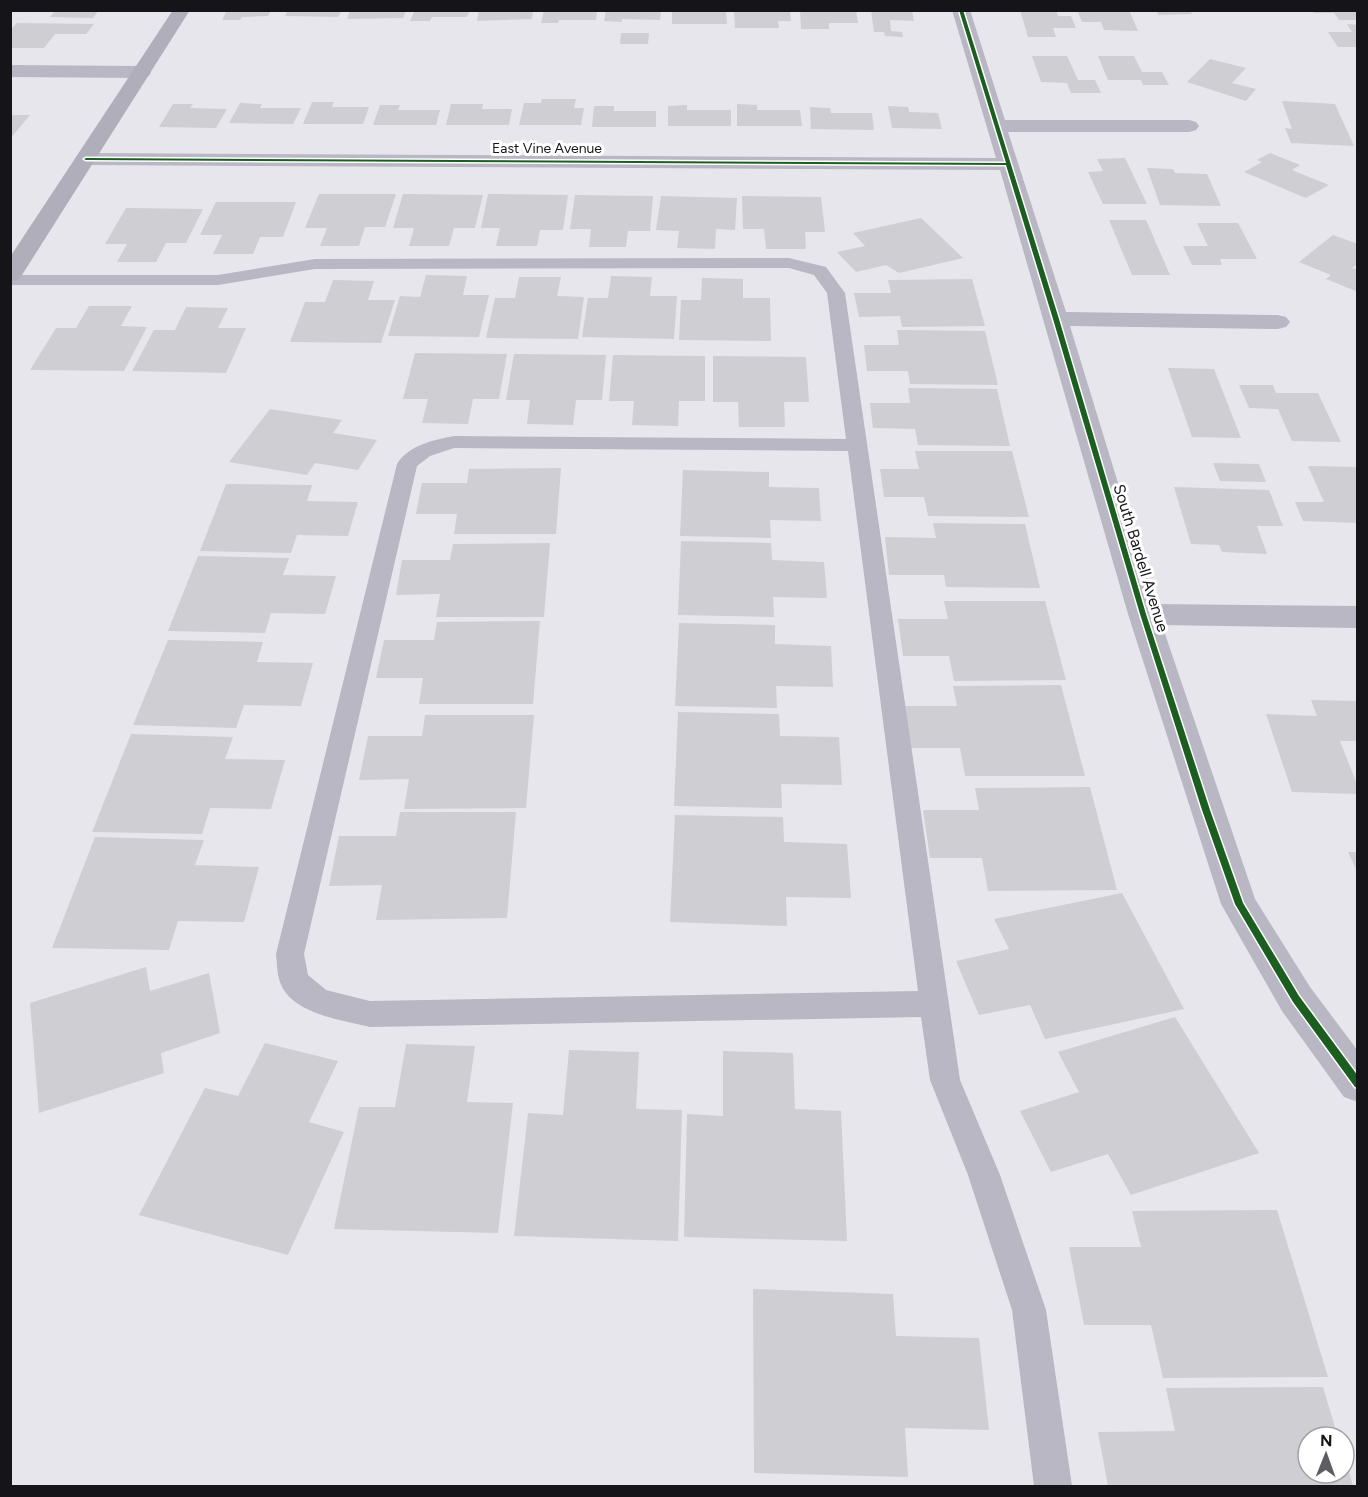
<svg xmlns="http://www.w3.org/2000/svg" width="1368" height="1497" font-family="Figtree,sans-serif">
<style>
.building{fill:#cfced3}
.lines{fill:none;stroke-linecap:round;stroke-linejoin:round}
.lane{fill:#b9b7c3;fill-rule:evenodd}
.street{fill:#b9b7c3;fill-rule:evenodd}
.secondary{fill:#b1aebc;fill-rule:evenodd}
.cycleway-casing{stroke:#fff;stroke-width:3}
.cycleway{fill:#1b5e20;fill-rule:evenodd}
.labels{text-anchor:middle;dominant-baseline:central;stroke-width:6;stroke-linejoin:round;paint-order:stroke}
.far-street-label{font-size:14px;fill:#151418;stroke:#fff}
.street-label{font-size:16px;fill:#151418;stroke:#fff}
</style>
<rect width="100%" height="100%" fill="#e7e6ec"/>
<g class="building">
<path d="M 56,10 L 99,10 L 93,18 L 50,17 Z"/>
<path d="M 227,10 L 271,10 L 268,16 L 242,17 L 240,20 L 222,20 Z"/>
<path d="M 288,10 L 342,10 L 338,17 L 285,16 Z"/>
<path d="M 350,10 L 406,10 L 403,18 L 347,19 Z"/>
<path d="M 415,10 L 470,10 L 467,17 L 432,17 L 430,21 L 410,21 Z"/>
<path d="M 479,10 L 533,10 L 532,19 L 477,21 Z"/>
<path d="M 544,10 L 597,10 L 596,20 L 559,20 L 558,23 L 541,23 Z"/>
<path d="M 606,10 L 661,10 L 660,20 L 622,19 L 622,22 L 604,21 Z"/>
<path d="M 672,10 L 726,10 L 727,24 L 672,24 Z"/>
<path d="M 734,10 L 790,10 L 791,21 L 778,21 L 779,28 L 735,28 Z"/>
<path d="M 800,10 L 856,10 L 858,23 L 829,23 L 829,29 L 801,29 Z"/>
<path d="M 871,10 L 912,10 L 914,21 L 890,20 L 891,31 L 902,32 L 903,37 L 885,36 L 884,32 L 874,32 Z"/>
<path d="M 1020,10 L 1056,10 L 1058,16 L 1071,16 L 1076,28 L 1053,28 L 1056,37 L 1028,37 Z"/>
<path d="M 1077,10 L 1129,10 L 1138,31 L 1104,30 L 1101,22 L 1082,22 Z"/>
<path d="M 1155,10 L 1190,10 L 1192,14 L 1159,15 Z"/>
<path d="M 1312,10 L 1358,10 L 1358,20 L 1339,20 L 1334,13 L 1314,13 Z"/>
<path d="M 17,23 L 94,24 L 86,34 L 55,34 L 44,48 L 10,48 L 10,30 Z"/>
<path d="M 1347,24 L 1358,25 L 1358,47 L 1338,47 L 1328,32 L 1352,32 Z"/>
<path d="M 621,33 L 649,33 L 648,44 L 620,44 Z"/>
<path d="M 1032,56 L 1067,56 L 1078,80 L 1095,80 L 1101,93 L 1071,93 L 1067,83 L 1041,82 Z"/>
<path d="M 1098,56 L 1134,56 L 1142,72 L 1162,72 L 1169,85 L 1143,85 L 1141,80 L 1108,80 Z"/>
<path d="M 1210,59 L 1246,68 L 1232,83 L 1256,89 L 1246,101 L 1187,82 Z"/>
<path d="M 542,99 L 576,99 L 574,108 L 584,108 L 581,125 L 519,125 L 524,103 L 541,103 Z"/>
<path d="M 1282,101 L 1335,104 L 1354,146 L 1291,143 L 1285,128 L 1292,129 Z"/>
<path d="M 312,102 L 334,102 L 332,107 L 369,107 L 363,124 L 303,124 Z"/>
<path d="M 240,103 L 262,104 L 260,108 L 301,108 L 293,124 L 229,123 Z"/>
<path d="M 173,104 L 193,104 L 190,108 L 227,109 L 216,128 L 159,127 Z"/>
<path d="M 451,104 L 483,104 L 482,109 L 512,109 L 509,125 L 446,125 Z"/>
<path d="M 737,104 L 757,105 L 757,110 L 800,110 L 802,126 L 737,126 Z"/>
<path d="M 380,105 L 400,105 L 398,110 L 440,110 L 436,125 L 373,125 Z"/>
<path d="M 687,105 L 687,110 L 731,110 L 731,126 L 668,126 L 668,106 Z"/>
<path d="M 594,106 L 614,106 L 614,111 L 656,111 L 656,127 L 592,127 Z"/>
<path d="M 888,106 L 908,107 L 909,112 L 938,113 L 942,129 L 892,128 Z"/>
<path d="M 810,107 L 830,108 L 831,113 L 872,113 L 874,130 L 811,129 Z"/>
<path d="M 10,115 L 30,115 L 10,139 Z"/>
<path d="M 1270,153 L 1300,165 L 1292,170 L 1329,185 L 1306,198 L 1244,172 L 1262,162 L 1257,160 Z"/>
<path d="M 1125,158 L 1147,204 L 1103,204 L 1088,172 L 1103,171 L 1097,159 Z"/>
<path d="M 1147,168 L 1173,169 L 1175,173 L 1207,174 L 1221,206 L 1160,205 Z"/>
<path d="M 319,194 L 396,194 L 385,227 L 365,227 L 359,246 L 320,246 L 327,228 L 305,228 Z"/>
<path d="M 403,194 L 483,195 L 475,228 L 454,228 L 449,246 L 409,246 L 414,228 L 393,228 Z"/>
<path d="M 488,194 L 568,195 L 563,230 L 540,230 L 537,246 L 496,246 L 500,228 L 481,228 Z"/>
<path d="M 575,195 L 653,196 L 650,231 L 628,231 L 626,247 L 589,247 L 591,229 L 570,229 Z"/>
<path d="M 661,196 L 737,198 L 735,230 L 716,229 L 715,249 L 677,248 L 679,231 L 656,230 Z"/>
<path d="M 742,196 L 821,197 L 825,232 L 805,232 L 806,249 L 766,249 L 764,229 L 743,229 Z"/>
<path d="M 216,202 L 296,202 L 283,237 L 260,237 L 253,254 L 213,254 L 222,235 L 200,235 Z"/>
<path d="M 126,208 L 203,209 L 186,243 L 166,243 L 156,262 L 117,262 L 127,244 L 105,244 Z"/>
<path d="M 921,218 L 963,258 L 899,273 L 886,265 L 856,272 L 837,252 L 865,246 L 853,233 Z"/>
<path d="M 1109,220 L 1146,220 L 1170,275 L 1132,275 Z"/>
<path d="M 1197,223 L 1238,223 L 1257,259 L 1220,259 L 1222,265 L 1192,265 L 1183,246 L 1208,246 Z"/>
<path d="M 1333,235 L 1358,244 L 1358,263 L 1352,268 L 1358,270 L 1358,292 L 1326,279 L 1331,275 L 1299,262 Z"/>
<path d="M 426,275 L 467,276 L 463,295 L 489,295 L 479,337 L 388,336 L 400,296 L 420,297 Z"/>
<path d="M 611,276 L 652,277 L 650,296 L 677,296 L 674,339 L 582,337 L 588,298 L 608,298 Z"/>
<path d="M 519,277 L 561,277 L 557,296 L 584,297 L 578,339 L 486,338 L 495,298 L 515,298 Z"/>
<path d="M 702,278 L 743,279 L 743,298 L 770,298 L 771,341 L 679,340 L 681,300 L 701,300 Z"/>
<path d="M 972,279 L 985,326 L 902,327 L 900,316 L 859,317 L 854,293 L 891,293 L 888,280 Z"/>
<path d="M 333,280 L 374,281 L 368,300 L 395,300 L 381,343 L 290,342 L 305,302 L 325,302 Z"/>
<path d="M 89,306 L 132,306 L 121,326 L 147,327 L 124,371 L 30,370 L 56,328 L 76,328 Z"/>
<path d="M 186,307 L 228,308 L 218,328 L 246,328 L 226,373 L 132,371 L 154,330 L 175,330 Z"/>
<path d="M 897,330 L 985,331 L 998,385 L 910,384 L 908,371 L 867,371 L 864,345 L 899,345 Z"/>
<path d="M 415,353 L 507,354 L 499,399 L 473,399 L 468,424 L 422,423 L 428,399 L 403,399 Z"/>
<path d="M 514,354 L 606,355 L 602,400 L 576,400 L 573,425 L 527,424 L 530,400 L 506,400 Z"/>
<path d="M 613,355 L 705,356 L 705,401 L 679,401 L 678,426 L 632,425 L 634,401 L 609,401 Z"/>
<path d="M 713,356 L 806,357 L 809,402 L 784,402 L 785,427 L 739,427 L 738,402 L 713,402 Z"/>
<path d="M 1168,368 L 1214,369 L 1241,438 L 1192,437 Z"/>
<path d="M 1239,385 L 1273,385 L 1276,393 L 1318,393 L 1341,442 L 1292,441 L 1278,409 L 1249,408 Z"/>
<path d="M 908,388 L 997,389 L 1010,446 L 918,445 L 915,429 L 873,428 L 870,403 L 910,403 Z"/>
<path d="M 270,409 L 342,420 L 333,433 L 377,440 L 358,470 L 315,463 L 307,475 L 229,462 Z"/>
<path d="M 915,451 L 1012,451 L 1029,517 L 928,516 L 924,497 L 884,497 L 880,469 L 919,469 Z"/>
<path d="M 1213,463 L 1259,464 L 1266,482 L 1220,481 Z"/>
<path d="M 1308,466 L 1358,467 L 1358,523 L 1303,521 L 1295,502 L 1324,502 Z"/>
<path d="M 561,468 L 556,534 L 454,534 L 457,514 L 416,514 L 422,483 L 467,483 L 469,469 Z"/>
<path d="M 683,470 L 769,472 L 769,487 L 819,488 L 821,521 L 770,520 L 771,538 L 680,536 Z"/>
<path d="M 226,484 L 312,485 L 307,501 L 358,502 L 348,536 L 297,535 L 291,553 L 200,551 Z"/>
<path d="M 1174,487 L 1269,490 L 1283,526 L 1257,526 L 1267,554 L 1222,552 L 1219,545 L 1191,544 Z"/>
<path d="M 933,523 L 1025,524 L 1040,588 L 946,587 L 944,575 L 889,575 L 885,537 L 936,538 Z"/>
<path d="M 681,541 L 771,543 L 772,560 L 824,562 L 827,598 L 773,597 L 774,617 L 678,615 Z"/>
<path d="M 550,543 L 544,617 L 436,617 L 440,594 L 396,595 L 402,560 L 450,560 L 453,544 Z"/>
<path d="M 198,556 L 289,558 L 283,575 L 336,576 L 325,614 L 271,613 L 265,633 L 168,631 Z"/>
<path d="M 944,601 L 1045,601 L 1066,680 L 954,681 L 949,656 L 903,656 L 898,619 L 948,619 Z"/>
<path d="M 540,621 L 533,704 L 419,704 L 423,678 L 376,678 L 384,640 L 434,640 L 437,622 Z"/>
<path d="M 679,623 L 775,625 L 775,644 L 831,646 L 833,687 L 776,686 L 777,708 L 675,706 Z"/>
<path d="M 168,640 L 263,642 L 257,662 L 313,663 L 301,706 L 244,705 L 236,728 L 133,725 Z"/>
<path d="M 1061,685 L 1085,776 L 965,776 L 960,748 L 911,748 L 905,706 L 957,706 L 953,686 Z"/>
<path d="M 1311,700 L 1358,701 L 1358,741 L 1340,741 L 1358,787 L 1358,794 L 1292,792 L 1266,714 L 1317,716 Z"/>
<path d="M 678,712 L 779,714 L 780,736 L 839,737 L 842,785 L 781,784 L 782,808 L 674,806 Z"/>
<path d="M 425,715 L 534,715 L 526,808 L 404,809 L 409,779 L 359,780 L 368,736 L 422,736 Z"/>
<path d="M 131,734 L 233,737 L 225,759 L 285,760 L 271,809 L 210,808 L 202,834 L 92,832 Z"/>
<path d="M 1090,787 L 1117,890 L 988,891 L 982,858 L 930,858 L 923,810 L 979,810 L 975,788 Z"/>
<path d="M 400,812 L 516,812 L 507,918 L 376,920 L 382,885 L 329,886 L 339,836 L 396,836 Z"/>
<path d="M 675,815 L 783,817 L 784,842 L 847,844 L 851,898 L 786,897 L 787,926 L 670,922 Z"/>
<path d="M 95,837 L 204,840 L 195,865 L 259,867 L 244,922 L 178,921 L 169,950 L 52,948 Z"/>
<path d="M 1348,852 L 1358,852 L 1358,873 Z"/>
<path d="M 1122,893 L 1184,1009 L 1045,1039 L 1030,1005 L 979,1015 L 956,961 L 1009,949 L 994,919 Z"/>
<path d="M 146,967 L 150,991 L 209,973 L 220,1033 L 161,1053 L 164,1073 L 39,1113 L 30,1003 Z"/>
<path d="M 1175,1017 L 1259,1153 L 1131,1195 L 1108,1154 L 1051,1172 L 1020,1111 L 1079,1092 L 1058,1052 Z"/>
<path d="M 265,1043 L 338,1061 L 309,1122 L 344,1132 L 288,1255 L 139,1215 L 205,1088 L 238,1096 Z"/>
<path d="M 406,1044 L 475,1046 L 467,1102 L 513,1103 L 498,1233 L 334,1229 L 359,1107 L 395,1107 Z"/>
<path d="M 569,1050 L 639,1052 L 636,1109 L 682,1110 L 678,1241 L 514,1236 L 528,1113 L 563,1115 Z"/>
<path d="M 723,1051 L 793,1053 L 795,1109 L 841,1111 L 847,1241 L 684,1237 L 687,1114 L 723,1116 Z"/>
<path d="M 1277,1210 L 1328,1377 L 1163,1378 L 1151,1325 L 1084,1325 L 1069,1247 L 1141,1247 L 1132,1211 Z"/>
<path d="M 753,1289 L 893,1294 L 896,1336 L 979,1338 L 989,1430 L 905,1428 L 908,1477 L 754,1473 Z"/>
<path d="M 1323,1387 L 1338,1437 L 1308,1437 L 1308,1473 L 1344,1473 L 1345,1458 L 1353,1486 L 1108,1486 L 1098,1432 L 1175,1431 L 1166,1388 Z"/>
</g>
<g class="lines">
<path class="lane" d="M 789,258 L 826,267 L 845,293 L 960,1080 L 1000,1175 L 1046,1310 L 1072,1486 L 1034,1486 L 1012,1310 L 968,1175 L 930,1080 L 921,1017 L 370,1027 C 342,1020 291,1014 280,982 C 277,974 277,963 276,954 L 397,464 C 409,445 433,440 454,436 L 846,439 L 827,293 L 814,275 L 789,268 L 315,269 L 218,285 L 10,285 L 10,275 L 218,275 L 315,259 ZM 454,448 L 848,451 L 918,991 L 370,1001 L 326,990 L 308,975 L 304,954 L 417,466 L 430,456 Z"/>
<g class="street">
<path d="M 952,10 L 970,10 L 1005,120 L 1189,120 L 1196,122 L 1199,126 L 1196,130 L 1189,132 L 1008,132 L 1066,312 L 1278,315 L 1286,317 L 1290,322 L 1286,327 L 1278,329 L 1070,326 L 1155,604 L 1358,606 L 1358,628 L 1162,625 L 1255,899 L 1310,987 L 1358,1051 L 1358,1102 L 1344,1097 L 1282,1011 L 1221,904 L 1128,614 L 1000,170 L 86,165 L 79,163 L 76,159 L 79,155 L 86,153 L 996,158 Z"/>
<path d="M 10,65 L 142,66 L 149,68 L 151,72 L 149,76 L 142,78 L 10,77 Z"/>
</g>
<path class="secondary" d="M 173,10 L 190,10 L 22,275 L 18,280 L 10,282 L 10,257 Z"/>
<defs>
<path id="cycleway" d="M 959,10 L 963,10 L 1059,319 L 1146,614 L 1210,810 L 1243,903 L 1299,996 L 1358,1076 L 1358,1088 L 1355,1087 L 1293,1002 L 1235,904 L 1202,810 L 1140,614 L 1053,319 L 1006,165 L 86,160 L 84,159 L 86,158 L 1006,163 Z"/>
</defs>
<use href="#cycleway" class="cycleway-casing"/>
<use href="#cycleway" class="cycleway"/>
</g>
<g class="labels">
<g class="far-street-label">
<text x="547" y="148">East Vine Avenue</text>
</g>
<g class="street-label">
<text transform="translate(1141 558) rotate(73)">South Bardell Avenue</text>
</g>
</g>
<rect width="1368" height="1497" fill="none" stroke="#151418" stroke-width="24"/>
<g transform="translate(1326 1455) rotate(1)"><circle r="28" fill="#ffffff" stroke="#a1a1a3" stroke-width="1.5"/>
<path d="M0-4.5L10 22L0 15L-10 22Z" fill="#5e5e62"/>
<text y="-9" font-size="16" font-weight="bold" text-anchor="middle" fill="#151418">N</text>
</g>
</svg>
